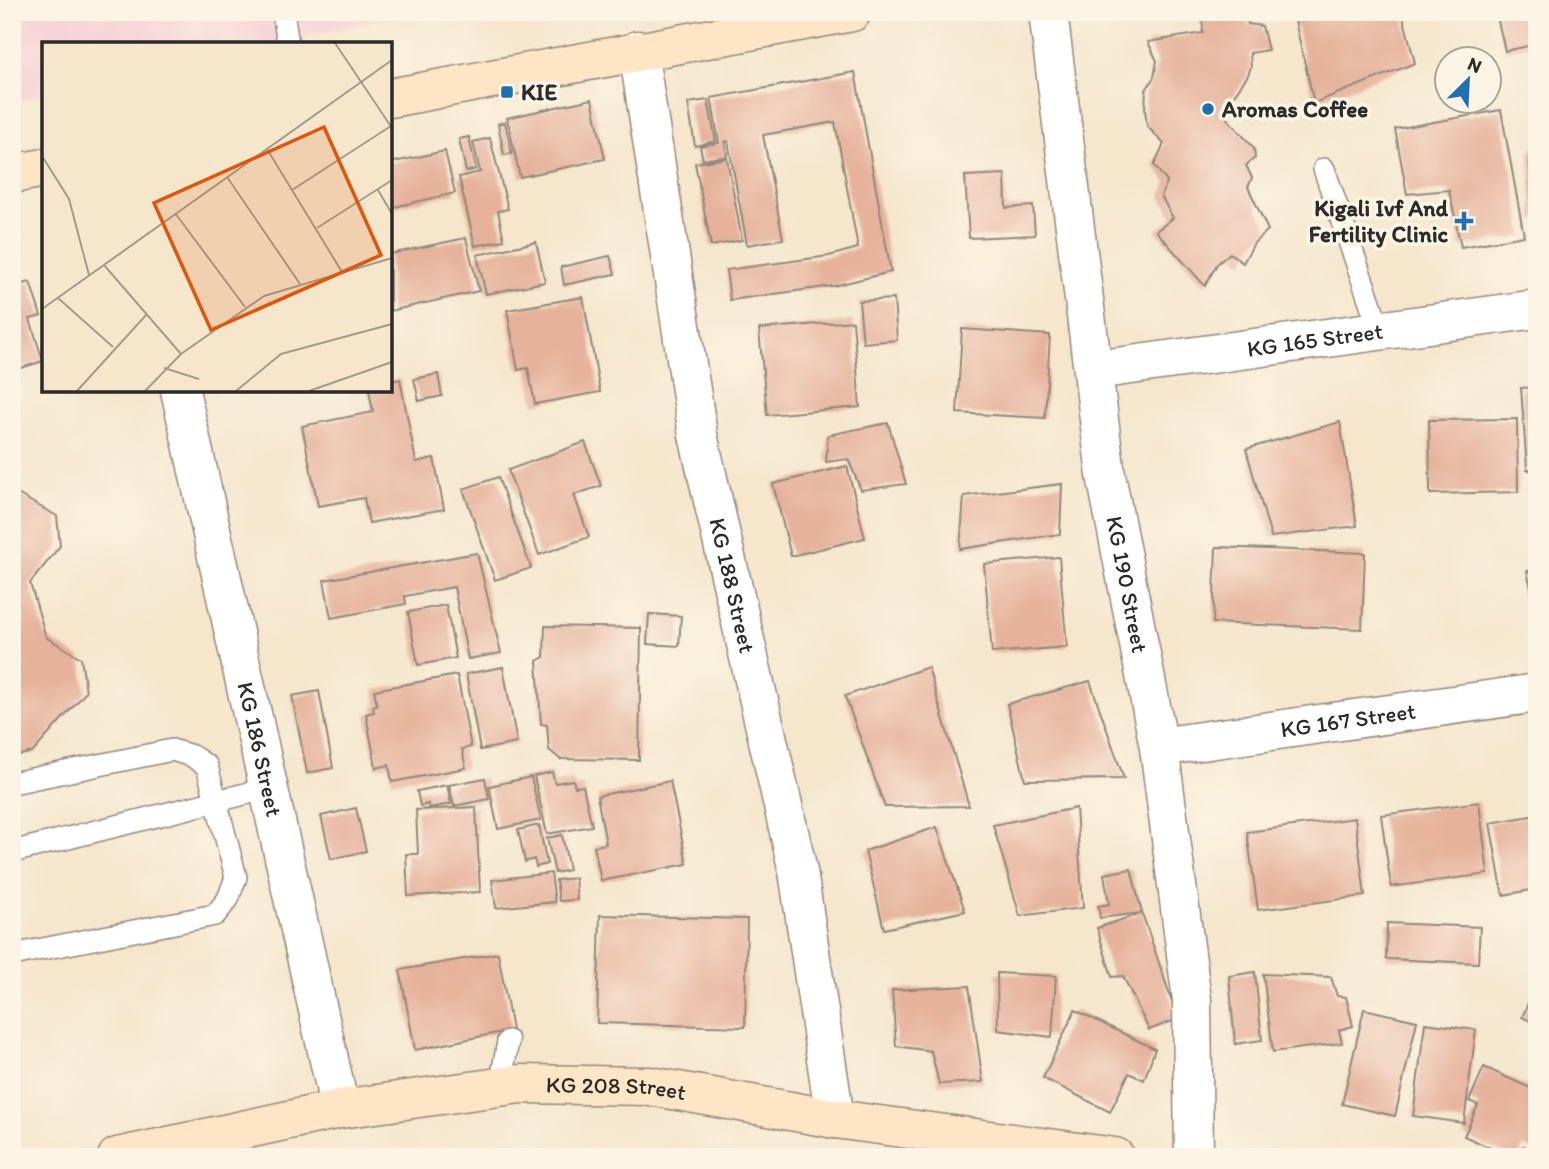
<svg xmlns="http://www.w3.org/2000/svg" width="1549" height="1169" font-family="Itim,sans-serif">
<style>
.built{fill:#f7cfd5}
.building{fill:#e6b29b}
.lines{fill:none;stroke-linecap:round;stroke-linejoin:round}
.lane-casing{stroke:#90887c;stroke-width:24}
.street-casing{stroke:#90887c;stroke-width:41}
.secondary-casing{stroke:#90887c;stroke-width:41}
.lane{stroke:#fff;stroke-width:21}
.street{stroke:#fff;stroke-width:38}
.secondary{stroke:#fde5c5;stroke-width:38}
.poi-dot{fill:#1f6fb2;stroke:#fcf5e5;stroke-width:2.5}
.labels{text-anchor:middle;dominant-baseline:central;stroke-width:7;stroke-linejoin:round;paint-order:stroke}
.poi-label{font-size:23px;font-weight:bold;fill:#2b2b2b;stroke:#fcf5e5;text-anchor:start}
.street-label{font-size:23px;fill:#2b2b2b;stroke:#fcf5e5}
.inset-road{fill:none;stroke:#a49b8c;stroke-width:2}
.view{fill:#df570e;fill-opacity:0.15;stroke:#df570e;stroke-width:3.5}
.inset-edge{fill:none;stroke:#2b2b2b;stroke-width:3.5}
</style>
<rect width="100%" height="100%" fill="#fcf5e5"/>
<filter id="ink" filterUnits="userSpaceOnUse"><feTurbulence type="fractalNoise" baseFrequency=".0143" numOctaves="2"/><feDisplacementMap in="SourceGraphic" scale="14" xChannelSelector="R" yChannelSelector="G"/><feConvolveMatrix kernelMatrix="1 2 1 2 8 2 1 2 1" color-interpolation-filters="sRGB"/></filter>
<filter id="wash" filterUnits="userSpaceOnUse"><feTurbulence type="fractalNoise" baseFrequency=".00686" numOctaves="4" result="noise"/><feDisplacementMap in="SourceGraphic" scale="28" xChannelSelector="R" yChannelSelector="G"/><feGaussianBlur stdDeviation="1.57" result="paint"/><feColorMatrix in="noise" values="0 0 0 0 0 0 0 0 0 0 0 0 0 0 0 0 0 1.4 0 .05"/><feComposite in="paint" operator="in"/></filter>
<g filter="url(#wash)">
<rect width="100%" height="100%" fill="#f5e6cc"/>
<path class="built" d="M 12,12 L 416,12 L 273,44 L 44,44 L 44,94 L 12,101 Z"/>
<g id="blocks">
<g class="building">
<path d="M 1202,12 L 1245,12 L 1248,24 L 1262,26 L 1268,50 L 1250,53 L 1251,67 L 1248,75 L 1222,113 L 1254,148 L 1255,158 L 1246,165 L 1252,178 L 1248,187 L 1268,230 L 1254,243 L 1243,263 L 1230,253 L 1217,264 L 1205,286 L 1156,231 L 1173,218 L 1161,196 L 1167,182 L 1154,165 L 1164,144 L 1147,126 L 1145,109 L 1146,90 L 1154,77 L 1157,61 L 1148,42 L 1203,33 Z"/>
<path d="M 1293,12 L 1402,12 L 1415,63 L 1314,103 Z"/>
<path d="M 1496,12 L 1537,12 L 1537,44 L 1505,51 Z"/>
<path d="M 855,72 L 891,272 L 833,286 L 730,300 L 726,270 L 829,256 L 858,248 L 835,122 L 763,135 L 783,239 L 747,245 L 728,141 L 725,142 L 727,156 L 703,160 L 700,146 L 719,143 L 711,98 Z"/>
<path d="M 592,99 L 605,159 L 520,177 L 507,118 Z"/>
<path d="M 708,100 L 716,141 L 695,146 L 688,103 Z"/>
<path d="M 1501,110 L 1524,236 L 1461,247 L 1449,190 L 1407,194 L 1395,129 Z"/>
<path d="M 505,122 L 512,154 L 504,155 L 498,124 Z"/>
<path d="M 469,137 L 476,169 L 466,172 L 459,139 Z"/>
<path d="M 490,138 L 508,209 L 498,211 L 504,240 L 475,246 L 459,177 L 480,172 L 473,142 Z"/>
<path d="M 1537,150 L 1537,220 L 1533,220 L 1529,151 Z"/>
<path d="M 445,151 L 455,193 L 390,208 L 390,163 Z"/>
<path d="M 727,158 L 742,240 L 711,246 L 695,163 Z"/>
<path d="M 1005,174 L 1006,208 L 1033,206 L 1035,235 L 969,238 L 965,176 Z"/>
<path d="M 466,238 L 479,291 L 390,311 L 390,254 Z"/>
<path d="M 536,242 L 545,282 L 486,294 L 477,255 Z"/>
<path d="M 610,256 L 615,274 L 564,285 L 561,267 Z"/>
<path d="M 30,282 L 41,316 L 30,319 L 43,361 L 12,371 L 12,287 Z"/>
<path d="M 583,297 L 600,392 L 535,404 L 528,368 L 518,370 L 507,310 Z"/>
<path d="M 894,299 L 897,340 L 863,343 L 859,301 Z"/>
<path d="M 853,321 L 860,407 L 767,415 L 759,329 Z"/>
<path d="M 962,329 L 1050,335 L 1045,418 L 957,413 Z"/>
<path d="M 438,374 L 442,396 L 419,401 L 414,379 Z"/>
<path d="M 400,379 L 416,462 L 434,458 L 444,509 L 369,523 L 364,498 L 318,506 L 302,426 L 373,412 L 369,390 L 390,390 L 390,381 Z"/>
<path d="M 1537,387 L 1537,470 L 1527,470 L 1521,388 Z"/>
<path d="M 1517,419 L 1518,492 L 1430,494 L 1429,420 Z"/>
<path d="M 1340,422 L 1357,526 L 1271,537 L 1246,449 Z"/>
<path d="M 888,423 L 906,484 L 861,490 L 848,459 L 826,462 L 828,435 Z"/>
<path d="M 585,442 L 601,486 L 574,495 L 589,537 L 539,555 L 508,470 Z"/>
<path d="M 847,466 L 865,538 L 791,556 L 773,484 Z"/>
<path d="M 498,477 L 531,568 L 495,580 L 463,489 Z"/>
<path d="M 1062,484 L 1060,534 L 960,549 L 964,496 Z"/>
<path d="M 12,491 L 57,516 L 60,546 L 30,583 L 46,637 L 81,658 L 86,692 L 33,752 L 12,757 Z"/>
<path d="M 1216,547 L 1365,553 L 1362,629 L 1213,623 Z"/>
<path d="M 477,553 L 501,653 L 468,659 L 454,587 L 405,596 L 406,604 L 331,618 L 324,580 Z"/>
<path d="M 1059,557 L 1067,647 L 992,653 L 984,564 Z"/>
<path d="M 1537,569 L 1537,609 L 1536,609 L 1527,571 Z"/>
<path d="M 446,605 L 456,658 L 418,665 L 408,612 Z"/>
<path d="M 649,614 L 681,616 L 679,646 L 647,644 Z"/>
<path d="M 545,626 L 641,628 L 639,760 L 560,759 L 549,750 L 547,725 L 541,724 L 537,661 L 544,657 Z"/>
<path d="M 503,667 L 517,743 L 480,750 L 466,674 Z"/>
<path d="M 928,667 L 969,806 L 885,807 L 845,696 Z"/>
<path d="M 457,675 L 471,747 L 462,749 L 466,768 L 392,782 L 389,765 L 376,768 L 366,714 L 374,712 L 373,706 L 377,705 L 374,690 Z"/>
<path d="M 1090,681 L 1124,779 L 1025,780 L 1007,704 Z"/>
<path d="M 319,691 L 333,768 L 307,773 L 292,696 Z"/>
<path d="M 552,772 L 555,783 L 573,780 L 575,787 L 583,786 L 592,826 L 547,834 L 534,776 Z"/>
<path d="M 531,777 L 541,820 L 498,829 L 489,786 Z"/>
<path d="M 485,778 L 489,799 L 454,806 L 449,785 Z"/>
<path d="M 670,781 L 687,864 L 601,881 L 594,846 L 606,844 L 597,796 Z"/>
<path d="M 447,785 L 451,804 L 429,808 L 428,804 L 420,806 L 417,791 Z"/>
<path d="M 1479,802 L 1488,874 L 1391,887 L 1381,815 Z"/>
<path d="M 476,807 L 480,892 L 408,896 L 406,854 L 418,854 L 416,810 Z"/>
<path d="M 356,808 L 366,851 L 331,859 L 321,816 Z"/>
<path d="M 1076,808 L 1083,908 L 1020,916 L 993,825 Z"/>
<path d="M 1537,815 L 1537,889 L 1503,895 L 1490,823 Z"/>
<path d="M 1355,818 L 1365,896 L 1258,910 L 1247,832 Z"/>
<path d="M 539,825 L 547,864 L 536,867 L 534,859 L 525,862 L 518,830 Z"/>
<path d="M 937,827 L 965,911 L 884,929 L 865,851 Z"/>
<path d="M 562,835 L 569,870 L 555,873 L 547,838 Z"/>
<path d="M 1131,869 L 1142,913 L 1100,918 L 1098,906 L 1109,904 L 1104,874 Z"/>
<path d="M 551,873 L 555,902 L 496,908 L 492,880 Z"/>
<path d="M 575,878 L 577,900 L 559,901 L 556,880 Z"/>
<path d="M 1142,913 L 1178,1019 L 1149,1030 L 1123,976 L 1112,977 L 1097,928 Z"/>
<path d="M 600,915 L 747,919 L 745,1027 L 597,1023 Z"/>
<path d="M 1387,923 L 1480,927 L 1478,963 L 1386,959 Z"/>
<path d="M 498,953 L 512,1030 L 415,1050 L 400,970 Z"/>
<path d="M 1255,972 L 1262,1040 L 1235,1044 L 1229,976 Z"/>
<path d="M 997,973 L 1056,976 L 1052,1037 L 998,1030 Z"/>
<path d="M 1263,974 L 1331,977 L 1337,996 L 1346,997 L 1353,1026 L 1339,1030 L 1342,1043 L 1273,1052 Z"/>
<path d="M 1537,984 L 1537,1024 L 1522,1017 Z"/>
<path d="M 969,986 L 983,1082 L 939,1084 L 931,1051 L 896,1046 L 892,990 Z"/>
<path d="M 1364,1009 L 1417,1021 L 1395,1116 L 1342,1104 Z"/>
<path d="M 1075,1010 L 1155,1049 L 1144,1080 L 1129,1073 L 1110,1112 L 1043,1078 Z"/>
<path d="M 1425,1023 L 1476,1030 L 1464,1123 L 1413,1116 Z"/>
<path d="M 1484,1067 L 1537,1091 L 1537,1152 L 1523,1146 L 1519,1157 L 1511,1157 L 1464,1136 L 1478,1105 L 1469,1101 Z"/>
</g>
</g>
</g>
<g filter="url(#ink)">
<use href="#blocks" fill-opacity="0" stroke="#90887c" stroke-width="2"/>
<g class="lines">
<defs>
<g id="lane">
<path d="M 283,12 L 288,44"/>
<path d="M 1324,169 L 1380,331"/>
<path d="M 12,783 L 172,750 L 192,756 L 207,766 L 236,877 L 228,899 L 215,915 L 12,955"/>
<path d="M 12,852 L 269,788"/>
<path d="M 500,1087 L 508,1041"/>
</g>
<g id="street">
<path id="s1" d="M 1048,12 L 1106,475 L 1159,747 L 1192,1000 L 1194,1157"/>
<path id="s2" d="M 638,50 L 698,435 L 798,871 L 835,1119"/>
<path id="s3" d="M 1095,370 L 1537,309"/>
<path id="s4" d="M 180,390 L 340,1109"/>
<path id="s5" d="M 1159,747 L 1537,693"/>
</g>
<g id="secondary">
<path d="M 390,98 L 852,12"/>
<path d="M 12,174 L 44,168"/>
<path id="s6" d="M 117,1157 L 340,1109 L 520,1084 L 650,1086 L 835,1119 L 1115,1157"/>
</g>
</defs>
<use href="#lane" class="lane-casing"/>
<use href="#street" class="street-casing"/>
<use href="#secondary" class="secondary-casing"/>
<use href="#lane" class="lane"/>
<use href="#street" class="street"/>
<use href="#secondary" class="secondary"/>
</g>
</g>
<g class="poi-dot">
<rect x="500" y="85" width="14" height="14" rx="3.5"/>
<circle cx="1208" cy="109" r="7"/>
<path d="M1460.5 210.5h7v7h7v7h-7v7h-7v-7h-7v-7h7z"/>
</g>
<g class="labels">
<g class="poi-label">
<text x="521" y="92">KIE</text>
<text x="1222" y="109">Aromas Coffee</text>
<text x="1448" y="208" text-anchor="end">Kigali Ivf And<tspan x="1448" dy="26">Fertility Clinic</tspan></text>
</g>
<g class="street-label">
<text stroke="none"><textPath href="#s3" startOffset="222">KG 165 Street</textPath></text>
<text stroke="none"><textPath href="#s1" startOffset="578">KG 190 Street</textPath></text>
<text stroke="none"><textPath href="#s2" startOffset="544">KG 188 Street</textPath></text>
<text stroke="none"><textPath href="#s5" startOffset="191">KG 167 Street</textPath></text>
<text stroke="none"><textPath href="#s4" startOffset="368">KG 186 Street</textPath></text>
<text stroke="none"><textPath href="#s6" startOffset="506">KG 208 Street</textPath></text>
</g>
</g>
<g transform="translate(42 42)">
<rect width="350" height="350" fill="#f5e6cc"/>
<path class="inset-road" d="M 293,1 L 350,86M 225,107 L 300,230M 0,114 L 27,157 L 47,233M 185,135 L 258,242M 250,148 L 349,84M 336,148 L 350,172M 133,171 L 203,265M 275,186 L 350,138M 62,223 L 139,312M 16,256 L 71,305M 0,267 L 350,18M 122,326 L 157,337M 35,349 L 105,272M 103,349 L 139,312 L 222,254 L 350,216M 194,349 L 239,312 L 350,282M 267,349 L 350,320"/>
<path class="view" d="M 282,85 L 339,213 L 169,288 L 112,161 Z"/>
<rect width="350" height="350" class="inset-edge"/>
</g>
<rect width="1549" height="1169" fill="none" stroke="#fcf5e5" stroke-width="42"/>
<g transform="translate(1468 80) rotate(24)"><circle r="33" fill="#fcf5e5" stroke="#a8a49b" stroke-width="2"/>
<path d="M0-5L12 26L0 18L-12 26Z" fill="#1f6fb2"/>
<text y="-10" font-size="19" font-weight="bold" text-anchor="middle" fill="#2b2b2b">N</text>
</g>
</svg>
